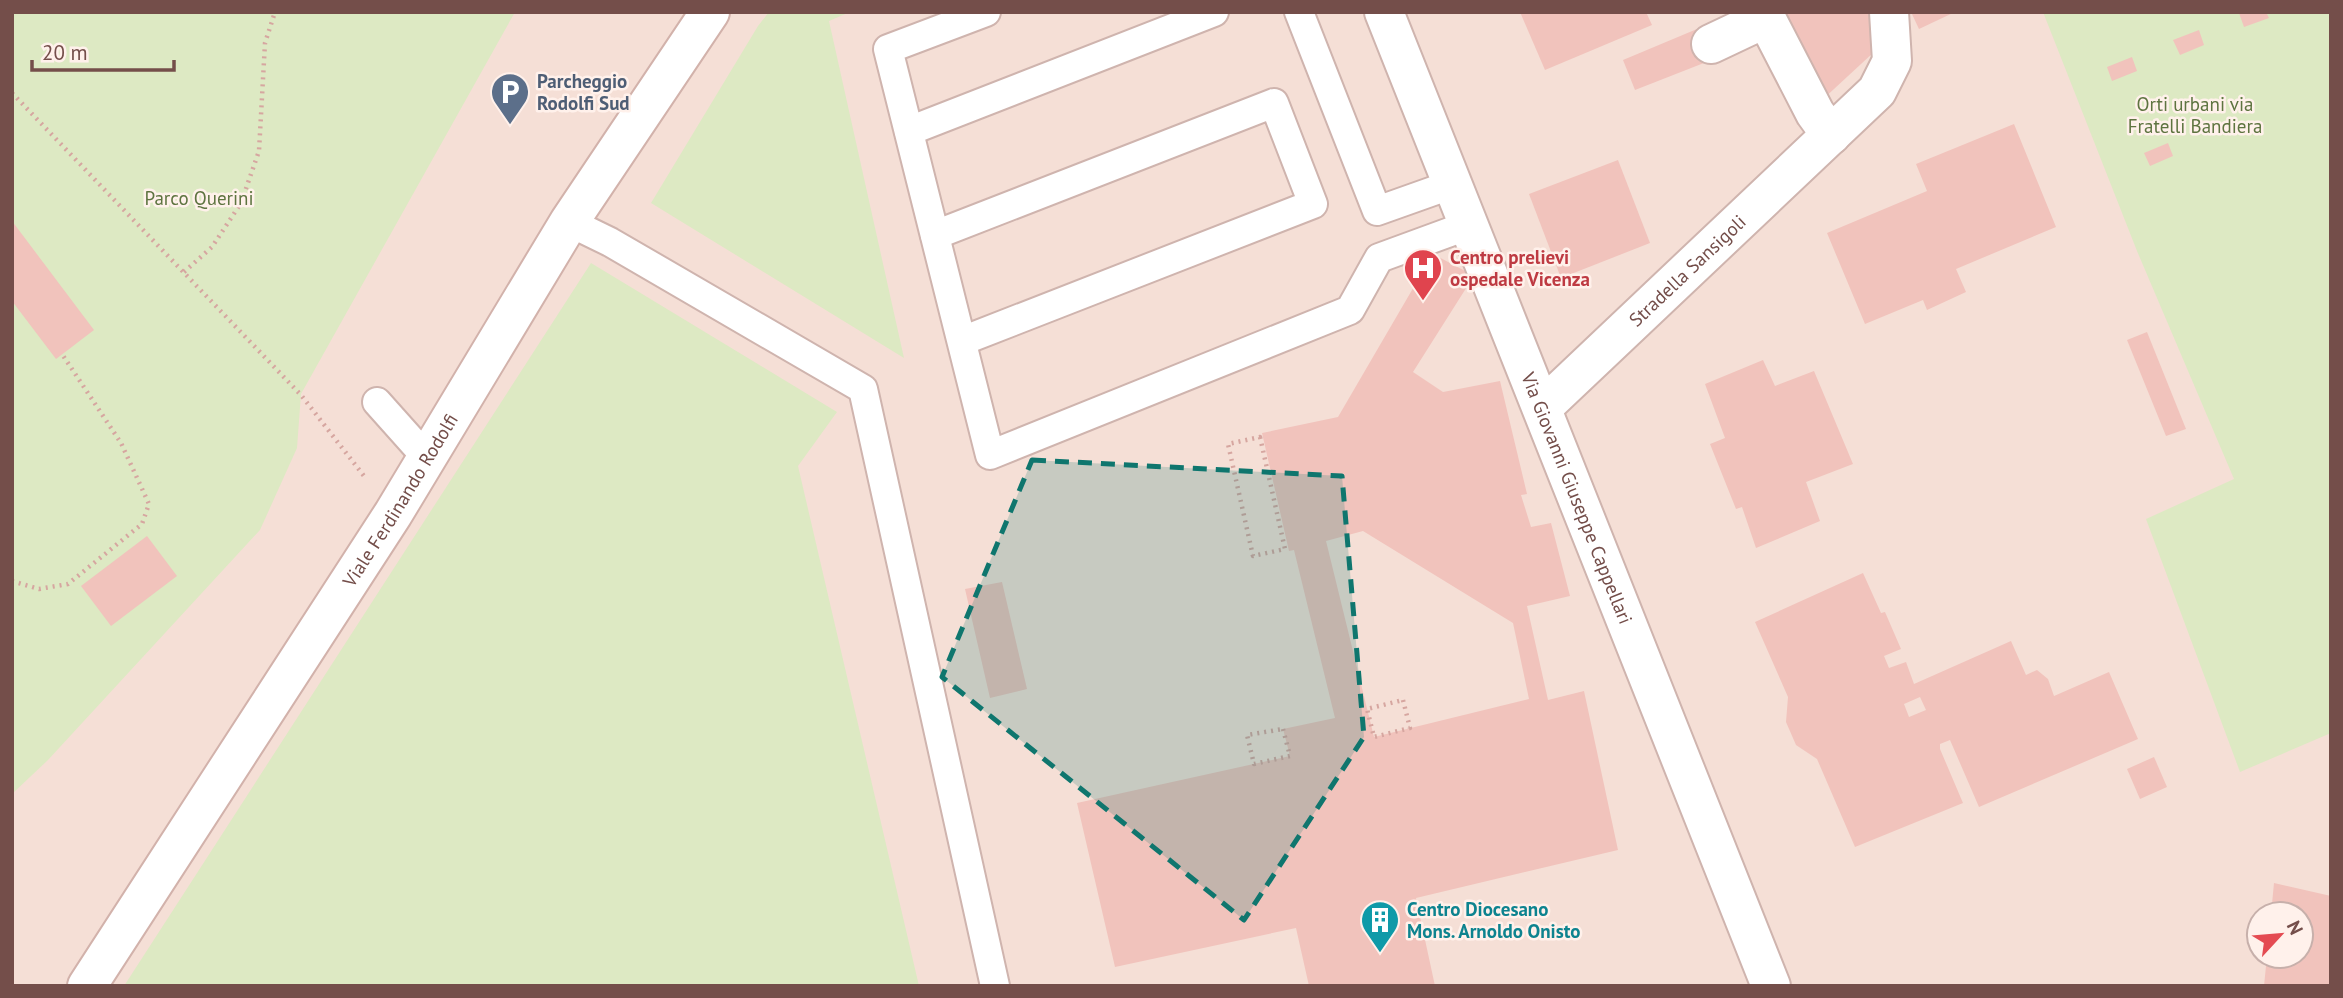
<svg xmlns="http://www.w3.org/2000/svg" width="2343" height="998" font-family="'PT Sans',sans-serif">
<style>
.residential{fill:#f5dfd6;fill-rule:evenodd}
.green{fill:#dde9c3}
.building{fill:#f1c3bc;fill-rule:evenodd}
.lines{fill:none;stroke-linecap:round;stroke-linejoin:round}
.lane-casing{stroke:#cfb4ae;stroke-width:32}
.street-casing{stroke:#cfb4ae;stroke-width:42}
.secondary-casing{stroke:#d2b2ab;stroke-width:42}
.path{stroke:#d6a6a0;stroke-width:4.5;stroke-dasharray:2 5;stroke-linecap:butt}
.lane{stroke:#fff;stroke-width:28}
.street{stroke:#fff;stroke-width:38}
.secondary{stroke:#fff;stroke-width:38}
.marked{fill:#0f766e;fill-opacity:0.2;stroke:#0f766e;stroke-width:5;stroke-dasharray:14 9;stroke-linejoin:round}
.labels{text-anchor:middle;dominant-baseline:central;stroke-width:5;stroke-linejoin:round;paint-order:stroke}
.service-label{font-size:19px;font-weight:bold;fill:#4e5e75;stroke:#fff1eb;text-anchor:start}
.park-label{font-size:19px;fill:#5e7440;stroke:#fff1eb}
.health-label{font-size:19px;font-weight:bold;fill:#be3a42;stroke:#fff1eb;text-anchor:start}
.street-label{font-size:19px;fill:#744e4a;stroke:#fff1eb}
.culture-label{font-size:19px;font-weight:bold;fill:#0d838f;stroke:#fff1eb;text-anchor:start}
</style>
<rect width="100%" height="100%" fill="#fcede4"/>
<path class="residential" d="M 12,12 L 2331,12 L 2331,986 L 12,986 ZM 2259,914 L 2301,914 L 2301,956 L 2259,956 Z"/>
<g class="green">
<path d="M 12,12 L 515,12 L 301,394 L 297,448 L 260,530 L 48,760 L 12,794 Z"/>
<path d="M 769,12 L 850,12 L 829,21 L 904,358 L 651,203 L 758,26 Z"/>
<path d="M 2043,12 L 2331,12 L 2331,733 L 2240,772 L 2146,519 L 2234,479 L 2137,251 Z"/>
<path d="M 591,263 L 837,412 L 798,466 L 919,986 L 124,986 Z"/>
</g>
<g class="building">
<path d="M 1520,12 L 1646,12 L 1652,25 L 1545,70 Z"/>
<path d="M 1773,12 L 1871,12 L 1874,52 L 1821,101 Z"/>
<path d="M 1911,12 L 1955,12 L 1919,29 Z"/>
<path d="M 2241,12 L 2266,12 L 2269,18 L 2244,27 L 2239,13 Z"/>
<path d="M 1697,29 L 1709,61 L 1635,90 L 1623,60 Z"/>
<path d="M 2199,30 L 2204,45 L 2180,55 L 2173,40 Z"/>
<path d="M 2132,57 L 2137,71 L 2112,81 L 2107,67 Z"/>
<path d="M 2014,124 L 2056,227 L 1956,269 L 1966,292 L 1927,310 L 1923,300 L 1865,324 L 1827,233 L 1927,191 L 1916,164 Z"/>
<path d="M 2168,143 L 2173,156 L 2150,166 L 2144,153 Z"/>
<path d="M 1618,160 L 1650,243 L 1561,278 L 1529,194 Z"/>
<path d="M 12,221 L 94,330 L 56,359 L 12,301 Z"/>
<path d="M 1433,254 L 1467,272 L 1470,282 L 1413,372 L 1443,392 L 1500,381 L 1527,494 L 1521,495 L 1531,527 L 1551,523 L 1570,596 L 1527,606 L 1548,700 L 1584,691 L 1618,850 L 1416,898 L 1435,986 L 1309,986 L 1296,928 L 1115,967 L 1077,803 L 1290,756 L 1283,729 L 1335,718 L 1294,550 L 1289,551 L 1262,433 L 1338,417 ZM 1363,531 L 1513,623 L 1529,699 L 1374,737 L 1326,541 Z"/>
<path d="M 2147,332 L 2186,429 L 2166,436 L 2127,340 Z"/>
<path d="M 1763,360 L 1775,386 L 1814,371 L 1853,464 L 1806,482 L 1820,521 L 1756,548 L 1742,507 L 1736,509 L 1710,444 L 1725,438 L 1705,384 Z"/>
<path d="M 147,536 L 177,576 L 111,626 L 81,586 Z"/>
<path d="M 1863,573 L 1881,613 L 1885,612 L 1901,649 L 1884,656 L 1889,668 L 1906,662 L 1914,684 L 2011,641 L 2026,675 L 2037,670 L 2048,679 L 2054,696 L 2109,672 L 2138,739 L 1979,807 L 1950,740 L 1940,744 L 1940,749 L 1963,803 L 1855,847 L 1817,759 L 1796,745 L 1786,722 L 1788,697 L 1755,622 ZM 1920,697 L 1926,710 L 1909,717 L 1904,704 Z"/>
<path d="M 1002,582 L 1027,689 L 990,698 L 965,589 Z"/>
<path d="M 2154,757 L 2167,787 L 2140,799 L 2127,769 Z"/>
<path d="M 2274,883 L 2331,896 L 2331,986 L 2264,986 L 2267,956 L 2301,956 L 2301,914 L 2271,914 Z"/>
</g>
<g class="lines">
<defs>
<g id="lane">
<path d="M 986,12 L 888,49 L 990,455 L 1350,310 L 1379,258 L 1469,225"/>
<path d="M 1299,12 L 1377,211 L 1453,184"/>
<path d="M 909,131 L 1214,12"/>
<path d="M 569,222 L 610,242 L 863,389 L 995,986"/>
<path d="M 935,235 L 1274,103 L 1313,204 L 962,341"/>
<path d="M 377,402 L 427,458"/>
</g>
<g id="street">
<path id="s1" d="M 1384,12 L 1771,986"/>
<path d="M 1711,44 L 1766,18 L 1815,113 L 1831,135"/>
<path id="s2" d="M 1542,408 L 1877,91 L 1892,61 L 1889,12"/>
</g>
<g id="secondary">
<path id="s3" d="M 87,986 L 393,514 L 569,222 L 710,12"/>
</g>
</defs>
<use href="#lane" class="lane-casing"/>
<use href="#street" class="street-casing"/>
<use href="#secondary" class="secondary-casing"/>
<g class="path">
<path d="M 12,93 L 301,395 L 364,476"/>
<path d="M 184,272 L 212,247 L 241,203 L 259,151 L 265,43 L 275,12"/>
<path d="M 1260,437 L 1285,549 L 1253,556 L 1228,444 Z"/>
<path d="M 12,581 L 39,589 L 68,584 L 142,524 L 149,504 L 121,443 L 62,354"/>
<path d="M 1403,700 L 1410,728 L 1374,737 L 1367,709 Z"/>
<path d="M 1283,729 L 1290,756 L 1254,764 L 1247,735 Z"/>
</g>
<use href="#lane" class="lane"/>
<use href="#street" class="street"/>
<use href="#secondary" class="secondary"/>
</g>
<path class="marked" d="M 1032,460 L 1342,476 L 1364,737 L 1244,920 L 942,677 Z"/>
<defs>
<symbol id="parking-pin" viewBox="-11 -11 22 30"><path d="M0 17L-7.5 6A9.5 9.5 0 1 1 7.5 6Z" fill="#5c6f8a" stroke="#fff1eb"/><path d="M-3.5-5.5H1a3.5 3.5 0 0 1 0 7H-1V5.5H-3.5ZM-1-3.4V-.6H.8a1.4 1.4 0 0 0 0-2.8Z" fill="#fff"/></symbol>
<symbol id="hospital-pin" viewBox="-11 -11 22 30"><path d="M0 17L-7.5 6A9.5 9.5 0 1 1 7.5 6Z" fill="#e0444e" stroke="#fff1eb"/><path d="M-5-5h3v3.5h4V-5h3V5h-3V1.5h-4V5h-3Z" fill="#fff"/></symbol>
<symbol id="building-pin" viewBox="-11 -11 22 30"><path d="M0 17L-7.5 6A9.5 9.5 0 1 1 7.5 6Z" fill="#0f9aa8" stroke="#fff1eb"/><path d="M-4-6H4V6H1V3H-1V6H-4ZM-2.5-4.3h1.7v1.8h-1.7ZM.8-4.3h1.7v1.8H.8ZM-2.5-1h1.7V.8h-1.7ZM.8-1h1.7V.8H.8Z" fill="#fff"/></symbol>
</defs>
<g fill-rule="evenodd">
<use href="#parking-pin" x="488" y="70" width="44" height="60"/>
<use href="#hospital-pin" x="1401" y="246" width="44" height="60"/>
<use href="#building-pin" x="1358" y="898" width="44" height="60"/>
</g>
<g class="labels">
<g class="service-label">
<text x="537" y="81">Parcheggio<tspan x="537" dy="22">Rodolfi Sud</tspan></text>
</g>
<g class="park-label">
<text x="2195" y="104">Orti urbani via<tspan x="2195" dy="22">Fratelli Bandiera</tspan></text>
<text x="199" y="198">Parco Querini</text>
</g>
<g class="health-label">
<text x="1450" y="257">Centro prelievi<tspan x="1450" dy="22">ospedale Vicenza</tspan></text>
</g>
<g class="street-label">
<text stroke="none"><textPath href="#s2" startOffset="200">Stradella Sansigoli</textPath></text>
<text stroke="none"><textPath href="#s1" startOffset="523">Via Giovanni Giuseppe Cappellari</textPath></text>
<text stroke="none"><textPath href="#s3" startOffset="578">Viale Ferdinando Rodolfi</textPath></text>
</g>
<g class="culture-label">
<text x="1407" y="909">Centro Diocesano<tspan x="1407" dy="22">Mons. Arnoldo Onisto</tspan></text>
</g>
</g>
<rect width="2343" height="998" fill="none" stroke="#744e4a" stroke-width="28"/>
<g transform="translate(2280 935) rotate(64)"><circle r="33" fill="#fff1eb" stroke="#c7b0ab" stroke-width="2"/>
<path d="M0-5L12 26L0 18L-12 26Z" fill="#e44b52"/>
<text y="-10" font-size="19" font-weight="bold" text-anchor="middle" fill="#744e4a">N</text>
</g>
<path d="M32 60v10h142v-10" fill="none" stroke="#744e4a" stroke-width="3.5"/>
<text x="42" y="60" font-size="21" fill="#744e4a" stroke="#fff1eb" stroke-width="5" paint-order="stroke">20 m</text>
</svg>
